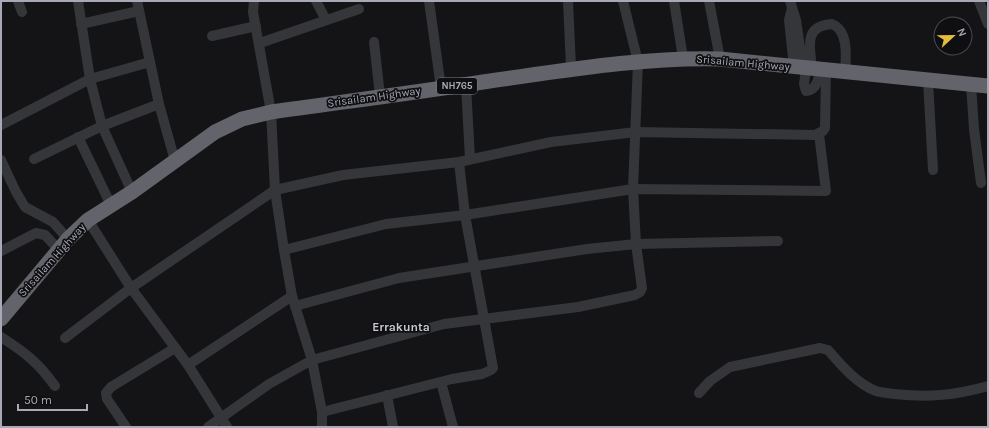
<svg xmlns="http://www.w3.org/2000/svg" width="989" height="428" font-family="Karla,sans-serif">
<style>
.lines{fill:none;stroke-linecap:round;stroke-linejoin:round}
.minor{stroke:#35363a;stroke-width:10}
.highway{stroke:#62636b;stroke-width:15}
.labels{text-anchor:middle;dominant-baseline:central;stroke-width:3.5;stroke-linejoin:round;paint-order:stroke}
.shield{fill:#0f0f11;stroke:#797c84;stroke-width:1}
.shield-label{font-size:10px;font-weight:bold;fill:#a7aab5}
.street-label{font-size:11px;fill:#a7aab5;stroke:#0f0f11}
.neighbourhood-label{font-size:12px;font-weight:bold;fill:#c7c9d1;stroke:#0f0f11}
</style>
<rect width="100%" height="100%" fill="#141416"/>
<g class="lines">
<g class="minor">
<path d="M 18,1 L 22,12"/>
<path d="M 78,1 L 90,79 L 102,126 L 132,192"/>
<path d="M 137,1 L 159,104 L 175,161"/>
<path d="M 254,1 L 253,12 L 271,112 L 275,190 L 284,250 L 292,296 L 312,360 L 322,412 L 322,427"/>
<path d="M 316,1 L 326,20"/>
<path d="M 429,1 L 441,88"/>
<path d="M 568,1 L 571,68"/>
<path d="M 674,1 L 683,58"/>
<path d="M 709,1 L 720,59"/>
<path d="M 790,1 L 796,20 L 803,68"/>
<path d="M 979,1 L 988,24"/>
<path d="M 792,8 L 789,20 L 794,67"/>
<path d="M 81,24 L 139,11"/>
<path d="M 212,36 L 256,26"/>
<path d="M 374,42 L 380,96"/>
<path d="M 260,43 L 359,9"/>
<path d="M 806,68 L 804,84 L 806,91 C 817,90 819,78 820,69"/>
<path d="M 812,69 C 810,47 803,26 832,24 C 849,31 846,57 845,72"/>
<path d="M 928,81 L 933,170"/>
<path d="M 971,84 L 974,129 L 981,183"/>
<path d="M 466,85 L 470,159"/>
<path d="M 1,125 L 90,79 L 150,62"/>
<path d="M 78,137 L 111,205"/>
<path d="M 34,159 L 102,126 L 159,104"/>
<path d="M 1,160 L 16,192 L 25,207 L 53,222 L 68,239"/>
<path d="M 88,220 L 131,288 L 188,365 L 227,427"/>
<path d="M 284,250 L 386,224 L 465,215 L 633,189 L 826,191 L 819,134"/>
<path d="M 1,251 L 36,233 L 45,235 L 59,250"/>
<path d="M 295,306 L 399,278 L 587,249 L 636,244 L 778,241"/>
<path d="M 1,337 C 24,352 38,362 55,386"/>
<path d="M 65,338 L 131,288 L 275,190 L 343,175 L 459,162 L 551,142 L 636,132 L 815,135 L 823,131 L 825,128 L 826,70"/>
<path d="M 188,365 L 292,296"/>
<path d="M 441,382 L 453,427"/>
<path d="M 699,393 L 710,381 L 730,367 L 820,348 L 828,350 C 841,365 857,384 876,391 C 882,393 889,393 895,394 C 929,398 955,395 988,386"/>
<path d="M 387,395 L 393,427"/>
<path d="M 322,412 L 452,379 L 482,374 L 491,370 L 493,368 L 465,215 L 459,162"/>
<path d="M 126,427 L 107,399 L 106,393 L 111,387 L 175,348"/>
<path d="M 208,427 L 269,384 L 312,360 L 444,324 L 578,307 L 635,295 L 640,292 L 642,288 L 636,244 L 633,189 L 638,62 L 623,1"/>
</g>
<path class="highway" d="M 1,319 L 68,239 L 88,220 L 132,192 L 215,132 L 242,119 L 271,112 C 342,102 413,93 483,82 C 562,71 641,57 720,59 L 988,86"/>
</g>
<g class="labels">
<rect class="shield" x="437" y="78" width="40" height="16" rx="3"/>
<g class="shield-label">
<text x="457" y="86">NH765</text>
</g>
<g class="street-label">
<text transform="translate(743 63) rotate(5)">Srisailam Highway</text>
<text transform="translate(374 97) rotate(-8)">Srisailam Highway</text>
<text transform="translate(52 260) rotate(-48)">Srisailam Highway</text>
</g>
<g class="neighbourhood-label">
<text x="401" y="327">Errakunta</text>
</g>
</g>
<rect width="989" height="428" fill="none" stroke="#a7aab5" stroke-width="4"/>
<g transform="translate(953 36) rotate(68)"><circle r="19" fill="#0f0f11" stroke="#4c4d53"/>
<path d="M0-3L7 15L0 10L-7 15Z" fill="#e5be3c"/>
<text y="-6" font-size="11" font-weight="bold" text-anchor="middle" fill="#a7aab5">N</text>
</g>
<path d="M18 404v6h69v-6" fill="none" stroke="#a7aab5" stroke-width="2"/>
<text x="24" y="404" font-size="12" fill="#a7aab5" stroke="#0f0f11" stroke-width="3" paint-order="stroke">50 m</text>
</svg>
